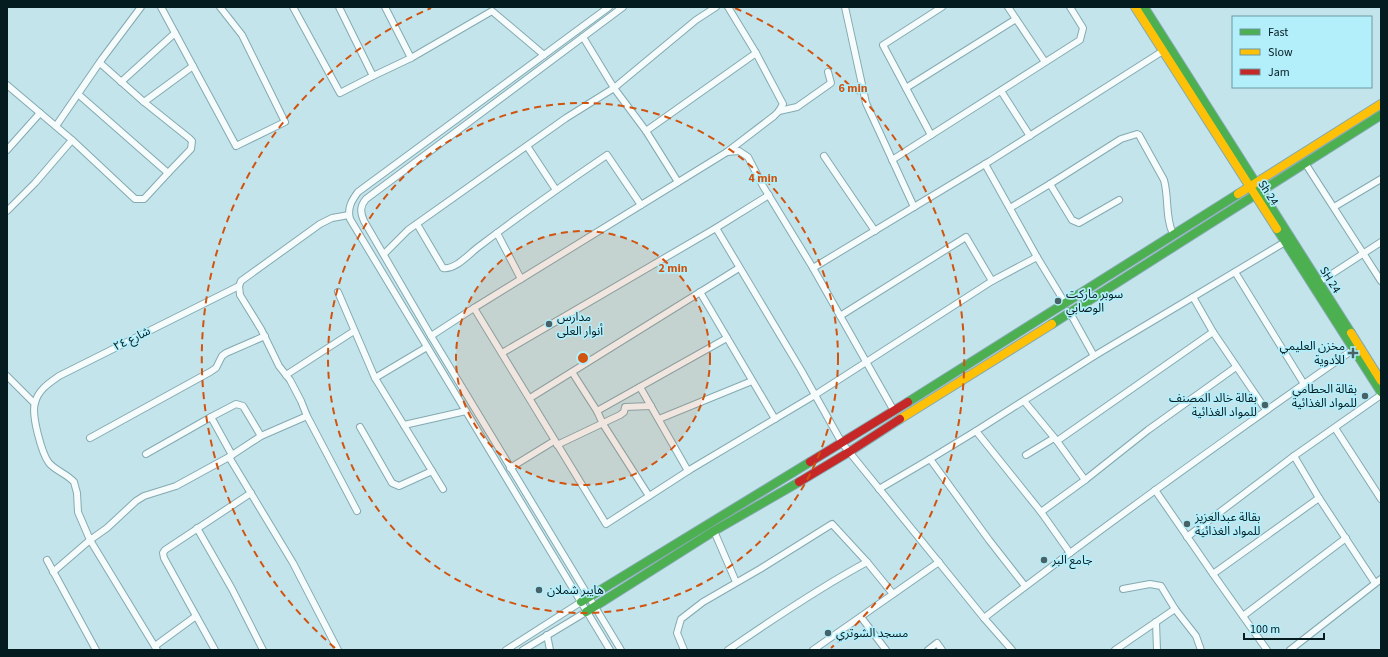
<svg xmlns="http://www.w3.org/2000/svg" width="1388" height="657" font-family="'Source Sans 3','Noto Sans Arabic',sans-serif">
<style>
.lines{fill:none;stroke-linecap:round;stroke-linejoin:round}
.street-casing{stroke:#84aab1;stroke-width:8}
.fast-casing{stroke:#84aab1;stroke-width:10}
.slow-casing{stroke:#84aab1;stroke-width:10}
.jam-casing{stroke:#84aab1;stroke-width:10}
.street{stroke:#f6fbfc;stroke-width:6}
.fast{stroke:#4caf50;stroke-width:8}
.slow{stroke:#ffc107;stroke-width:8}
.jam{stroke:#c62828;stroke-width:8}
.ring{fill:none;stroke:#d1530e;stroke-width:2;stroke-dasharray:7 5}
.poi-dot{fill:#476267;stroke:#b3eefb;stroke-width:1.5}
.labels{text-anchor:middle;dominant-baseline:central;stroke-width:3.5;stroke-linejoin:round;paint-order:stroke}
.street-label{font-size:12px;fill:#041c20;stroke:#b3eefb}
.poi-label{font-size:12px;fill:#041c20;stroke:#b3eefb;text-anchor:start}
.centre{fill:#d1530e;stroke:#b3eefb;stroke-width:2}
.ring-label{font-size:12px;text-anchor:middle;font-weight:bold;fill:#d1530e;stroke:#b3eefb;stroke-width:3.5;stroke-linejoin:round;paint-order:stroke}
</style>
<rect width="100%" height="100%" fill="#c3e4eb"/>
<g class="lines">
<defs>
<g id="street">
<path d="M 161,7 L 236,146 L 285,122 L 242,35 L 220,7"/>
<path d="M 293,7 L 340,93 L 373,76"/>
<path d="M 339,7 L 373,76 L 411,58"/>
<path d="M 385,7 L 411,58 L 492,11 L 544,55"/>
<path d="M 609,7 L 358,192 C 352,200 347,208 350,219 L 610,650"/>
<path d="M 845,7 L 866,103 L 914,207"/>
<path d="M 1016,19 L 1045,62"/>
<path d="M 583,37 L 614,88 L 696,20 L 716,7"/>
<path d="M 100,63 L 144,102"/>
<path d="M 121,82 L 175,33"/>
<path d="M 7,85 L 72,140 L 135,199 L 144,199 L 168,173"/>
<path d="M 906,88 L 1016,19 L 1008,7"/>
<path d="M 1001,91 L 1030,136"/>
<path d="M 78,94 L 168,173 L 191,149 L 192,141 L 189,138 L 144,102 L 193,66"/>
<path d="M 779,111 L 797,107 L 831,83 L 828,72"/>
<path d="M 56,126 L 102,59 L 141,7"/>
<path d="M 646,131 L 678,182"/>
<path d="M 931,135 L 883,45 L 942,7"/>
<path d="M 527,146 L 556,190"/>
<path d="M 7,150 L 40,113"/>
<path d="M 727,152 L 774,116 L 779,111 L 783,104 L 756,53"/>
<path d="M 824,156 L 875,231"/>
<path d="M 892,160 L 1080,40 L 1083,28 L 1070,7"/>
<path d="M 1305,163 L 1381,281"/>
<path d="M 985,164 L 1037,257 L 1065,303"/>
<path d="M 1050,184 L 1121,139 L 1137,134 L 1139,135 L 1164,180 C 1169,198 1165,217 1173,234"/>
<path d="M 1334,207 L 1381,179"/>
<path d="M 1010,208 L 1050,184 L 1072,220 L 1079,223 L 1119,200"/>
<path d="M 7,211 L 35,183 L 72,140"/>
<path d="M 349,215 L 332,218 L 320,224 L 241,281 L 239,286 L 240,295 L 261,329 L 279,366 L 290,380 L 301,401 L 307,416 L 357,511"/>
<path d="M 417,224 L 443,268 C 455,270 468,255 477,248 C 519,216 563,185 607,155 L 641,205"/>
<path d="M 716,228 L 801,370 L 842,443 L 984,618 L 1012,650"/>
<path d="M 497,233 L 521,279"/>
<path d="M 384,254 L 408,230 L 566,118 L 614,88 L 646,131 L 756,53 L 728,7"/>
<path d="M 813,268 L 990,161 L 1166,49"/>
<path d="M 1235,272 L 1304,384"/>
<path d="M 992,281 L 1037,257"/>
<path d="M 1318,283 L 1381,242"/>
<path d="M 239,286 L 59,376 C 49,383 38,390 35,403 C 31,415 42,454 49,463 C 56,471 67,474 74,482 L 77,493 L 78,512 L 90,540 L 107,528 L 136,501 L 144,496 L 176,486 L 229,457 L 261,436 L 307,416"/>
<path d="M 338,292 L 375,378 L 443,489"/>
<path d="M 700,292 L 775,419"/>
<path d="M 474,308 L 606,524 L 691,469 L 815,395 L 992,281 L 966,237 L 840,316"/>
<path d="M 1069,311 L 1094,356"/>
<path d="M 1213,332 L 1057,441 L 1085,480 L 1148,430 L 1236,367"/>
<path d="M 431,336 L 474,308 L 727,152 L 739,151 L 748,157 L 763,186 L 813,268 L 894,411"/>
<path d="M 502,353 L 716,228 L 769,195"/>
<path d="M 572,372 L 597,411"/>
<path d="M 286,375 L 354,331"/>
<path d="M 7,376 L 34,403"/>
<path d="M 375,378 L 427,347"/>
<path d="M 640,387 L 688,471"/>
<path d="M 530,398 L 739,268"/>
<path d="M 1024,401 L 1057,441"/>
<path d="M 1266,410 L 1213,332 L 1193,297 L 1285,242"/>
<path d="M 211,417 L 232,455"/>
<path d="M 659,419 L 752,381"/>
<path d="M 404,425 L 466,411"/>
<path d="M 360,427 L 392,483 L 399,486 L 432,471"/>
<path d="M 1335,428 L 1381,499"/>
<path d="M 976,431 L 1041,512"/>
<path d="M 90,438 L 210,372 L 216,368 L 222,356 L 226,353 L 265,336"/>
<path d="M 557,445 L 620,415 L 624,412 L 625,407 L 651,406"/>
<path d="M 146,454 L 211,417 L 236,404 L 243,406 L 261,436"/>
<path d="M 1026,455 L 1054,438"/>
<path d="M 1294,456 L 1319,498 L 1375,583"/>
<path d="M 229,457 L 293,563 L 338,650"/>
<path d="M 930,459 L 976,431 L 1094,356 L 1193,297"/>
<path d="M 510,468 L 554,441"/>
<path d="M 879,489 L 930,459 L 989,540 L 1025,586"/>
<path d="M 1155,490 L 1213,574 L 1267,650"/>
<path d="M 649,496 L 603,424 L 597,411 L 727,338"/>
<path d="M 197,528 L 232,589 L 263,650"/>
<path d="M 714,531 L 736,582"/>
<path d="M 1187,537 L 1294,456 L 1381,395"/>
<path d="M 1070,553 L 1041,512 L 1085,480"/>
<path d="M 47,560 L 96,650"/>
<path d="M 53,572 L 90,540 L 157,650"/>
<path d="M 1213,574 L 1319,498"/>
<path d="M 1123,589 L 1150,584 L 1161,586 L 1175,609 L 1196,636 L 1201,650"/>
<path d="M 1243,616 L 1346,538"/>
<path d="M 861,617 L 886,650"/>
<path d="M 984,618 C 1105,525 1229,436 1354,349"/>
<path d="M 1156,622 L 1157,650"/>
<path d="M 547,635 L 550,650"/>
<path d="M 155,646 L 196,616"/>
<path d="M 215,650 L 164,558 L 163,553 L 165,550 L 251,493"/>
<path d="M 506,650 L 581,602"/>
<path d="M 523,650 L 586,612"/>
<path d="M 621,650 L 431,336 L 364,221 C 360,212 360,206 366,199 L 623,7"/>
<path d="M 684,650 L 677,633 L 681,619 L 703,602 L 760,569 L 832,524 L 867,562"/>
<path d="M 728,650 C 773,619 819,588 867,562 L 893,594"/>
<path d="M 813,650 L 939,562"/>
<path d="M 928,650 L 937,643 L 942,650"/>
<path d="M 1115,650 L 1175,609"/>
<path d="M 1290,650 L 1381,579"/>
</g>
<g id="fast">
<path d="M 1144,7 L 1351,333"/>
<path d="M 1277,229 L 1381,392"/>
<path d="M 1052,324 L 1381,115"/>
<path d="M 908,402 L 1238,194"/>
<path d="M 581,602 L 810,462"/>
<path d="M 586,612 L 714,531 L 799,482"/>
</g>
<g id="slow">
<path d="M 1135,7 L 1277,229"/>
<path d="M 1238,194 L 1381,104"/>
<path d="M 1351,333 L 1381,381"/>
<path d="M 900,419 L 1052,324"/>
</g>
<g id="jam">
<path d="M 810,462 L 908,402"/>
<path d="M 799,482 L 849,452 L 900,419"/>
</g>
</defs>
<use href="#street" class="street-casing"/>
<use href="#fast" class="fast-casing"/>
<use href="#slow" class="slow-casing"/>
<use href="#jam" class="jam-casing"/>
<use href="#street" class="street"/>
<use href="#fast" class="fast"/>
<use href="#slow" class="slow"/>
<use href="#jam" class="jam"/>
</g>
<circle cx="583" cy="358" r="127" fill="#d1530e" fill-opacity=".12"/>
<g class="ring">
<circle cx="583" cy="358" r="127"/>
<circle cx="583" cy="358" r="255"/>
<path d="M335 648A382 382 0 0 1 431 8M735 8A382 382 0 0 1 831 648"/>
</g>
<g class="poi-dot">
<circle cx="1058" cy="301" r="4"/>
<circle cx="549" cy="324" r="4"/>
<path d="M1351 347h4v4h4v4h-4v4h-4v-4h-4v-4h4z"/>
<circle cx="1365" cy="396" r="4"/>
<circle cx="1265" cy="405" r="4"/>
<circle cx="1187" cy="524" r="4"/>
<circle cx="1044" cy="560" r="4"/>
<circle cx="539" cy="590" r="4"/>
<circle cx="828" cy="633" r="4"/>
</g>
<g class="labels">
<g class="street-label">
<text transform="translate(1268 193) rotate(57)">Sh 24</text>
<text transform="translate(1330 280) rotate(58)">SH 24</text>
<text transform="translate(132 339) rotate(-26)">شارع ٢٤</text>
</g>
<g class="poi-label">
<text x="1066" y="294">سوبر ماركت<tspan x="1066" dy="14">الوصابي</tspan></text>
<text x="557" y="317">مدارس<tspan x="557" dy="14">أنوار العلى</tspan></text>
<text x="1345" y="346" text-anchor="end">مخزن العليمي<tspan x="1345" dy="14">للأدوية</tspan></text>
<text x="1357" y="389" text-anchor="end">بقالة الحطامي<tspan x="1357" dy="14">للمواد الغذائية</tspan></text>
<text x="1257" y="398" text-anchor="end">بقالة خالد المصنف<tspan x="1257" dy="14">للمواد الغذائية</tspan></text>
<text x="1195" y="517">بقالة عبدالعزيز<tspan x="1195" dy="14">للمواد الغذائية</tspan></text>
<text x="1052" y="560">جامع البر</text>
<text x="547" y="590">هايبر شملان</text>
<text x="836" y="633">مسجد الشوتري</text>
</g>
</g>
<circle cx="583" cy="358" r="6" class="centre"/>
<g class="ring-label">
<text x="853" y="92">6 min</text>
<text x="763" y="182">4 min</text>
<text x="673" y="272">2 min</text>
</g>
<rect width="1388" height="657" fill="none" stroke="#041c20" stroke-width="16"/>
<rect x="1232" y="16" width="140" height="72" fill="#b3eefb" stroke="#6d9aa3"/>
<rect x="1240" y="29" width="20" height="6" fill="#4caf50" stroke="#6d9aa3"/>
<text x="1268" y="36" font-size="12" fill="#041c20">Fast</text>
<rect x="1240" y="49" width="20" height="6" fill="#ffc107" stroke="#6d9aa3"/>
<text x="1268" y="56" font-size="12" fill="#041c20">Slow</text>
<rect x="1240" y="69" width="20" height="6" fill="#c62828" stroke="#6d9aa3"/>
<text x="1268" y="76" font-size="12" fill="#041c20">Jam</text>
<path d="M1244 633v6h80v-6" fill="none" stroke="#041c20" stroke-width="2"/>
<text x="1250" y="633" font-size="12" fill="#041c20" stroke="#b3eefb" stroke-width="3" paint-order="stroke">100 m</text>
</svg>
